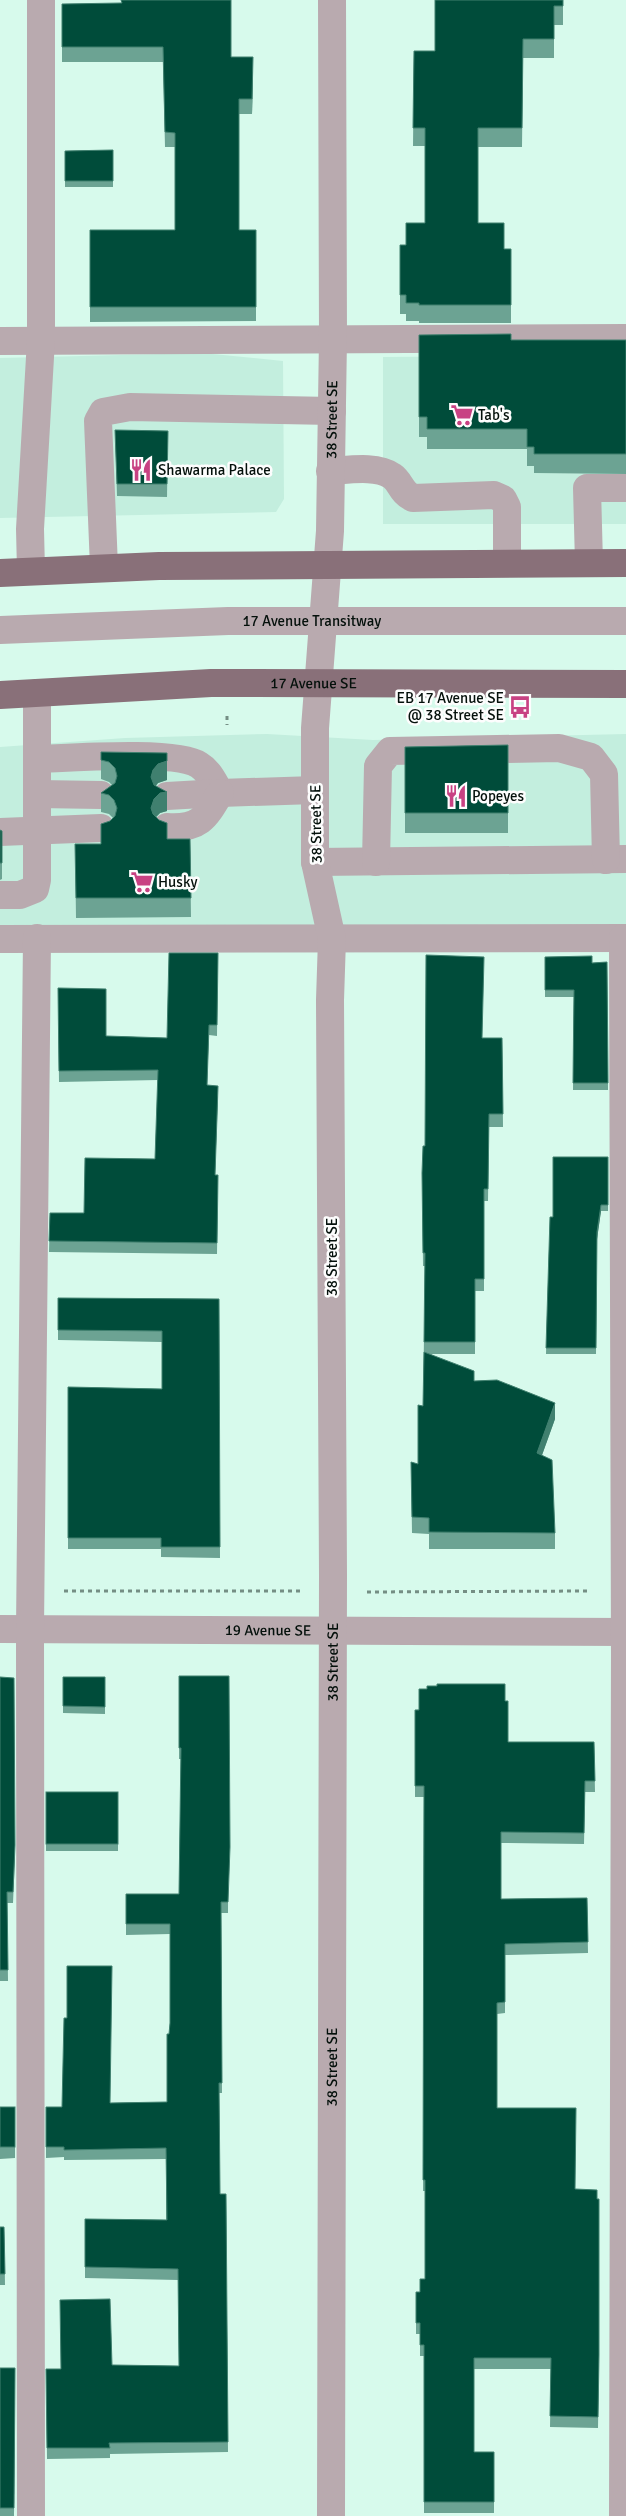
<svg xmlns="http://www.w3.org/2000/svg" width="626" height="2516" font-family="Signika,sans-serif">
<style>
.built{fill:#c3eede}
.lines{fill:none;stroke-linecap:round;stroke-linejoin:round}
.path{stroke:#758e84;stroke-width:3;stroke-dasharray:4 4;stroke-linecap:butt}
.minor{stroke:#b9aaaf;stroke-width:28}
.major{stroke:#897079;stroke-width:28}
.wall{fill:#6ca393}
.shaded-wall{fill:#40806f}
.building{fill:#004c3a;stroke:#40806f}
.labels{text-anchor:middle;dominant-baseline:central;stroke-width:5;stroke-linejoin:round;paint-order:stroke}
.poi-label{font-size:15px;fill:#04100b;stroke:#fdfdfd;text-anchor:start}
.street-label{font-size:15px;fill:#04100b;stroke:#fdfdfd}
</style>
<rect width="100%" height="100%" fill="#d7faec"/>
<g class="built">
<path d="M 203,353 L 283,361 L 284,499 L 276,512 L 0,518 L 0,358 Z"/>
<path d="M 626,355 L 626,524 L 383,524 L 383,357 Z"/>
<path d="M 267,734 L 373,740 L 626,734 L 626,931 L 0,938 L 0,747 L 125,738 Z"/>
</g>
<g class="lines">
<g class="path">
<path d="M 227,716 L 227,725"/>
<path d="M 64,1591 L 300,1591"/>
<path d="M 367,1592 L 590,1591"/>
</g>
<g class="minor">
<path d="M 0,341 L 626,338"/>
<path d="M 330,471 C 348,470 377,465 392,476 C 401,482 401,493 413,498 L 494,495 L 503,499 L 507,507 L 507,563"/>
<path d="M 589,563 L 587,488 L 626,488"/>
<path d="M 104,567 L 98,421 L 103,412 L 130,407 L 332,411"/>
<path d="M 31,571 L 30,529 L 41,340 L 41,0"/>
<path id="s1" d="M 0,630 L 228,621 L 626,621"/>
<path d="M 37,759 C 69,758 177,750 199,765 C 209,771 214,782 220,793 L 315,790"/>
<path d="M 38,794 L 101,795"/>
<path d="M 167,796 L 220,793"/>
<path d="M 167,827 C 199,829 205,819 220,793"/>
<path d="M 0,832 L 101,828"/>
<path d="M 315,862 L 626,859"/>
<path d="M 376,862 L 378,766 L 390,751 L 559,748 L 591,757 L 604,774 L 606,860"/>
<path d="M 0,895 L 20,895 L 35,889 L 37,880 L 37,693"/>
<path d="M 0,939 L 626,938"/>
<path id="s2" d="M 0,1629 L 626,1632"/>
<path d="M 31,2516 L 30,1629 L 37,938"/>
<path id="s3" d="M 331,2516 L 333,1575 L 330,1000 L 332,939 L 315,862 L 315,728 L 330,531 L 333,339 L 332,0"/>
<path d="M 623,2516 L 625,1654 L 623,938"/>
</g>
<g class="major">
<path d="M 0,573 L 159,566 L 626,563"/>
<path id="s4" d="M 0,695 L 211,683 L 626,684"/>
</g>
</g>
<g class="wall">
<path d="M 563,0 L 563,25 L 554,25 L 554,58 L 523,58 L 522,147 L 478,147 L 478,223 L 504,249 L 511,249 L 511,323 L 419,323 L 419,321 L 406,321 L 406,314 L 400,314 L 400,245 L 406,245 L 425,223 L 425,146 L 413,146 L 414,51 L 435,51 Z"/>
<path d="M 62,4 L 231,57 L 253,72 L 252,114 L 239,114 L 239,230 L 256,230 L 256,321 L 90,322 L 90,230 L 175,230 L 175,147 L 165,147 L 163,62 L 62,62 Z"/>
<path d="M 113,150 L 113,187 L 65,187 L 65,151 Z"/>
<path d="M 419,335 L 511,340 L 626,340 L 626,474 L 534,473 L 534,466 L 527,466 L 527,449 L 427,449 L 427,437 L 419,437 Z"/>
<path d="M 115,430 L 168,431 L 167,497 L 117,496 Z"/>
<path d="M 508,745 L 508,833 L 405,833 L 405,747 Z"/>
<path d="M 101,752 L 167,780 L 158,783 L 156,786 L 167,811 L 160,813 L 156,817 L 167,839 L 190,839 L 191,917 L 76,918 L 75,844 L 101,844 L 110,821 L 113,818 L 109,814 L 101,812 L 101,793 L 112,785 L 109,782 L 101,779 Z"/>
<path d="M 0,830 L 2,831 L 2,879 L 0,880 Z"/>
<path d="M 218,953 L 217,1036 L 209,1035 L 207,1086 L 218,1097 L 215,1175 L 218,1175 L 217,1254 L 49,1252 L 50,1213 L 84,1213 L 155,1159 L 158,1080 L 59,1082 L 58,988 L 106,1036 L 167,1038 Z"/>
<path d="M 545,957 L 592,963 L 607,962 L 608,1090 L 573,1090 L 574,997 L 545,997 Z"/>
<path d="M 483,1038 L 502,1038 L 503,1127 L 489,1127 L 488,1201 L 484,1201 L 484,1291 L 475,1291 L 475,1354 L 431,1354 L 474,1381 L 555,1419 L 542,1455 L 555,1533 L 555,1549 L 429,1549 L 429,1534 L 412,1533 L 411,1462 L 418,1464 L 423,1406 L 425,1266 L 423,1266 L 422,1173 Z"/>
<path d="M 608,1157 L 608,1211 L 601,1211 L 597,1239 L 596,1354 L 546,1354 L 550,1217 L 553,1217 Z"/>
<path d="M 58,1298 L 219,1299 L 220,1558 L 161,1557 L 161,1549 L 68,1549 L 68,1387 L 162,1389 L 162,1342 L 58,1340 Z"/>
<path d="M 179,1676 L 229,1676 L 228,1913 L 221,1913 L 222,2093 L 219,2093 L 220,2194 L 226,2194 L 228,2452 L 110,2454 L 110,2458 L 47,2459 L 46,2369 L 60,2369 L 112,2365 L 179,2366 L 178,2280 L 85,2278 L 85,2219 L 166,2220 L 166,2159 L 64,2160 L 64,2157 L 46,2158 L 46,2107 L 62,2107 L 110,2103 L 167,2102 L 170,2023 L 170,1934 L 126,1935 L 126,1894 L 179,1894 L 181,1759 L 179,1759 Z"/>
<path d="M 0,1677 L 15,1857 L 13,1903 L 7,1903 L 8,1981 L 0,1981 Z"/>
<path d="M 63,1677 L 105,1677 L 105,1714 L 63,1713 Z"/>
<path d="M 505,1701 L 508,1742 L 594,1742 L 595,1792 L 585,1792 L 584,1844 L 501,1843 L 501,1899 L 587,1898 L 588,1953 L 505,1955 L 505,2013 L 497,2014 L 497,2108 L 575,2189 L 599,2366 L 598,2428 L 550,2427 L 551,2369 L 474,2369 L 474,2452 L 494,2452 L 494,2513 L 424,2513 L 424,2356 L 420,2356 L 420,2334 L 416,2334 L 416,2292 L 420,2292 L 425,2279 L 425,2191 L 423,2191 L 424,1797 L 415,1797 L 415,1710 Z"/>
<rect x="46" y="1792" width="72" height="59"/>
<path d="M 0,2107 L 15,2107 L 15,2158 L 0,2159 Z"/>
<path d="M 0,2227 L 4,2227 L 5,2285 L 0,2285 Z"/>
<path d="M 0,2368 L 15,2368 L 14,2516 L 0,2516 Z"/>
</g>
<g class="shaded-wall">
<path d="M 253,57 L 253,72 L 252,114 L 252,99 Z"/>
<path d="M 167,761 L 167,780 L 158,783 L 153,789 L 151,777 L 153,770 L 158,764 Z"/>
<path d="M 167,792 L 167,811 L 160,813 L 154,819 L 151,808 L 154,799 L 160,793 Z"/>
<path d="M 601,1205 L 601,1211 L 597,1239 L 596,1354 L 597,1232 Z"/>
<path d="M 555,1403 L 555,1419 L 537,1469 L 537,1453 Z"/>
</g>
<g class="building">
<path d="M 121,0 L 231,0 L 231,57 L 253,57 L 252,99 L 239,99 L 239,230 L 256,230 L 256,307 L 90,307 L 90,230 L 175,230 L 175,133 L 165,132 L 163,47 L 62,47 L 62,4 L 122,3 Z"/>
<path d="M 435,0 L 563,0 L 563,6 L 554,6 L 554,39 L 523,39 L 522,128 L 478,128 L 478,223 L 504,223 L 504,249 L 511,249 L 511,305 L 419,305 L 419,303 L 406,303 L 406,295 L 400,295 L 400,245 L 406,245 L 406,223 L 425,223 L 425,128 L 413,128 L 414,51 L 435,51 Z"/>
<path d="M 113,150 L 113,181 L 65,181 L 65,151 Z"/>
<path d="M 511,334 L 511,340 L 626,340 L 626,454 L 534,454 L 534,447 L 527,447 L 527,429 L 427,429 L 427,417 L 419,417 L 419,335 Z"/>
<path d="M 115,430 L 168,431 L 167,484 L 117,484 Z"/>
<path d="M 508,745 L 508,813 L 405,813 L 405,747 Z"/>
<path d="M 101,752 L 167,753 L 167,761 L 158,764 L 153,770 L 151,777 L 154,785 L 167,792 L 160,793 L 154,799 L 151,808 L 153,814 L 159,820 L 167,823 L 167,839 L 190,839 L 191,898 L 76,898 L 75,844 L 101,844 L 101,824 L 110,821 L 115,816 L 117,808 L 114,800 L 109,795 L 101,793 L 115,783 L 117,776 L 115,768 L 109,762 L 101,760 Z"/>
<path d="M 0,830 L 2,831 L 2,863 L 0,863 Z"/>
<path d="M 169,953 L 218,953 L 217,1025 L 209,1025 L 207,1085 L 218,1086 L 215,1175 L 218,1175 L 217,1243 L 49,1241 L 50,1213 L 84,1213 L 85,1158 L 155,1159 L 158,1070 L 59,1071 L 58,988 L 106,989 L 106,1036 L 167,1038 Z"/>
<path d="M 426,955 L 484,957 L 482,1038 L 502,1038 L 503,1114 L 489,1114 L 488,1189 L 484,1189 L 484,1279 L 475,1279 L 475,1342 L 424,1342 L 425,1253 L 423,1253 L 422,1173 L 423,1146 L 425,1146 Z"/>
<path d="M 592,956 L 592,963 L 607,962 L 608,1083 L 573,1083 L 574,990 L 545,990 L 545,957 Z"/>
<path d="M 553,1157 L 608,1157 L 608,1205 L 601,1205 L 597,1232 L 596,1348 L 546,1348 L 550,1217 L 553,1217 Z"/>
<path d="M 58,1298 L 219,1299 L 220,1547 L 161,1547 L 161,1538 L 68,1538 L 68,1387 L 162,1389 L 162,1331 L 58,1330 Z"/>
<path d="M 424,1352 L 474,1371 L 474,1381 L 497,1380 L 555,1403 L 537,1453 L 552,1460 L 555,1533 L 429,1532 L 429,1518 L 412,1517 L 411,1462 L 418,1464 L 418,1405 L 423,1406 Z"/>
<path d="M 179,1676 L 229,1676 L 230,1847 L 228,1902 L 221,1902 L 222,2083 L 219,2083 L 220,2194 L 226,2194 L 228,2442 L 109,2443 L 110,2448 L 47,2448 L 46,2369 L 61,2369 L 60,2300 L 110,2299 L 112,2365 L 179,2366 L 178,2269 L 85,2267 L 85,2219 L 167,2220 L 166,2148 L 64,2150 L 64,2147 L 46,2147 L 46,2107 L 62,2107 L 64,2018 L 67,2018 L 67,1966 L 112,1966 L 110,2103 L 167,2102 L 167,2034 L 169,2034 L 170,2023 L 170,1924 L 126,1924 L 126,1894 L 179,1894 L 181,1748 L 179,1748 Z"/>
<path d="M 0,1677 L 14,1678 L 15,1845 L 13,1892 L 7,1892 L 8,1970 L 0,1970 Z"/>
<path d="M 63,1677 L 105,1677 L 105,1707 L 63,1706 Z"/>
<path d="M 437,1684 L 505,1684 L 505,1701 L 508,1701 L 508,1742 L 594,1742 L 595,1781 L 585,1781 L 584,1833 L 501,1832 L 501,1899 L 587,1898 L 588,1942 L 505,1944 L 505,2002 L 497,2003 L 497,2108 L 576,2108 L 575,2189 L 597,2190 L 597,2199 L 599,2199 L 599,2355 L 598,2417 L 550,2416 L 551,2358 L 474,2358 L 474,2452 L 494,2452 L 494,2502 L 424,2502 L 424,2345 L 420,2345 L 420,2323 L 416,2323 L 416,2292 L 420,2292 L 420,2279 L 425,2279 L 425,2180 L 423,2180 L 424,1786 L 415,1786 L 415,1710 L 419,1710 L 419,1689 L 427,1689 L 427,1686 L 437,1686 Z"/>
<rect x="46" y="1792" width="72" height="52"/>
<rect x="0" y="2107" width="15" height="40"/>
<path d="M 0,2227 L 4,2227 L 5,2274 L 0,2274 Z"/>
<path d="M 0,2368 L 15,2368 L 14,2508 L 0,2508 Z"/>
</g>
<defs>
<symbol id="supermarket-bare" viewBox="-9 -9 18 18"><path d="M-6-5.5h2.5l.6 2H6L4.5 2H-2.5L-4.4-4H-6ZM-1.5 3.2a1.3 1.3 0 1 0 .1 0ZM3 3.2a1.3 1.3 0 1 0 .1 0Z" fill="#c84283" stroke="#fdfdfd" stroke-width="2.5" paint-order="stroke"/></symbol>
<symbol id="restaurant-bare" viewBox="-9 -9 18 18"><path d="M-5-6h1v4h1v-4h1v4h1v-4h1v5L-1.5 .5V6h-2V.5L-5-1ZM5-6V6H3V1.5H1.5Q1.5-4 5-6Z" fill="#c84283" stroke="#fdfdfd" stroke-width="2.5" paint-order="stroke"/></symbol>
<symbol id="bus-bare" viewBox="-9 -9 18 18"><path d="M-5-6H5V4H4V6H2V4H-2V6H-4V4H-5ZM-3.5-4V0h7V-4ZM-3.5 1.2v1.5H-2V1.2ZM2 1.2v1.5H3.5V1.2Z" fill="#c84283" stroke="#fdfdfd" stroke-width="2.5" paint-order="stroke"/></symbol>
</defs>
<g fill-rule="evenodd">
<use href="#supermarket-bare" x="446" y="399" width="32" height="32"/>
<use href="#restaurant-bare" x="125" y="454" width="32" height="32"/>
<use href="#bus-bare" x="504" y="691" width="32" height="32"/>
<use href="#restaurant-bare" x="440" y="780" width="32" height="32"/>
<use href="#supermarket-bare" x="126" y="866" width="32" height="32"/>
</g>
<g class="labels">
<g class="poi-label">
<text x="478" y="415">Tab's</text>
<text x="158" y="470">Shawarma Palace</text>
<text x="504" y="698" text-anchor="end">EB 17 Avenue SE<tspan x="504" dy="17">@ 38 Street SE</tspan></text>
<text x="472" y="796">Popeyes</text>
<text x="158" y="882">Husky</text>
</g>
<g class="street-label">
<text stroke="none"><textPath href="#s3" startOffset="2099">38 Street SE</textPath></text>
<text stroke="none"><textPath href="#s1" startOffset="312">17 Avenue Transitway</textPath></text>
<text stroke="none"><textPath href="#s4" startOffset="314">17 Avenue SE</textPath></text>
<text transform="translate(316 824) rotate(-91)">38 Street SE</text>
<text transform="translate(332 1257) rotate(-90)">38 Street SE</text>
<text stroke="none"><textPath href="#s2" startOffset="268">19 Avenue SE</textPath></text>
<text stroke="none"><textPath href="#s3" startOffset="854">38 Street SE</textPath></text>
<text stroke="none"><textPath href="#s3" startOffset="449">38 Street SE</textPath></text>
</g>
</g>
</svg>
